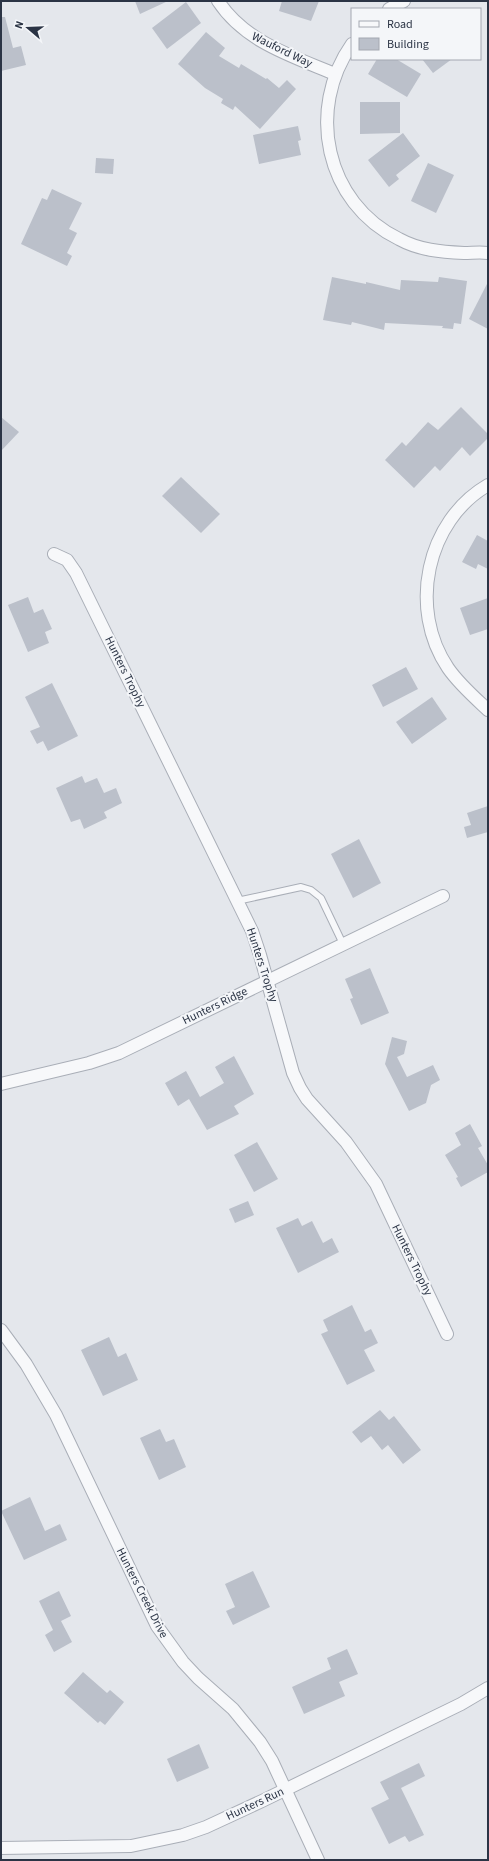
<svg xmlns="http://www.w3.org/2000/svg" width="489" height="1861" font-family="'Source Sans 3',sans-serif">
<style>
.building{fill:#bbc0ca}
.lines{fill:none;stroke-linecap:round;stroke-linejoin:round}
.service-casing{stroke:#a9aeb7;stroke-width:8}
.minor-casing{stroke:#a9aeb7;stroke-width:14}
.service{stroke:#f7f8fa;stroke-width:6}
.minor{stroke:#f7f8fa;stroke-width:12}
.labels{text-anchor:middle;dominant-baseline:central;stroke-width:4;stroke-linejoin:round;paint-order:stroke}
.street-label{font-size:12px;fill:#2b3445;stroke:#f4f6f9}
</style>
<rect width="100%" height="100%" fill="#e4e7ec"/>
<g class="building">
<path d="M 135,1 L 168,1 L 140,14 Z"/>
<path d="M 282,1 L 319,1 L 311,21 L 279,11 Z"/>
<path d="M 186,2 L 201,23 L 167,49 L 152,28 Z"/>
<path d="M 1,17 L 5,17 L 13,48 L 21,46 L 26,65 L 1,71 Z"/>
<path d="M 206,32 L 225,48 L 219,56 L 239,68 L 241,64 L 266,79 L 267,78 L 279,88 L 287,80 L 296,89 L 260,129 L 235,106 L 233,110 L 221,103 L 223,99 L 205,88 L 178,64 Z"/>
<path d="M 377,59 L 396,59 L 421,74 L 407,97 L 368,74 Z"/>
<path d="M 422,59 L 452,59 L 433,73 Z"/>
<path d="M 360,102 L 400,102 L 400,133 L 360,134 Z"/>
<path d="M 298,126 L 301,140 L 298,141 L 301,155 L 259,164 L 253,135 Z"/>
<path d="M 403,133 L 420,156 L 396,175 L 399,179 L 389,187 L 368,160 Z"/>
<path d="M 96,158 L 114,159 L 113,174 L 95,173 Z"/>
<path d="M 428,163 L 454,175 L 436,213 L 411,201 Z"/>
<path d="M 52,189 L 82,203 L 69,229 L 77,233 L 67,253 L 72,256 L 67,266 L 21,244 L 42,198 L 47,200 Z"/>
<path d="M 332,277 L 366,284 L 366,282 L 400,290 L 401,280 L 438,282 L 439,277 L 467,281 L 461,324 L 454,323 L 453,329 L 442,328 L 443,326 L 385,323 L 384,330 L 352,322 L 351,325 L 323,320 Z"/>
<path d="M 488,282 L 488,329 L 469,319 Z"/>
<path d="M 461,407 L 488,434 L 488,438 L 470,456 L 462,447 L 440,471 L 435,466 L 414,488 L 385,460 L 402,442 L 406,446 L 428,422 L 438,430 Z"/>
<path d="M 1,417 L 19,432 L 1,451 Z"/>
<path d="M 181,477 L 220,514 L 201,533 L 162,496 Z"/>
<path d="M 477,535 L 488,541 L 488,569 L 478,564 L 476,569 L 462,562 Z"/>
<path d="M 28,597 L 34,613 L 43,609 L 52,629 L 45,632 L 49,643 L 28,652 L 8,605 Z"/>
<path d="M 488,598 L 488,629 L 470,635 L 460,608 Z"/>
<path d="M 406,667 L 418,689 L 383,707 L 372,685 Z"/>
<path d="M 52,683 L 78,736 L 48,751 L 43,741 L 37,744 L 30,731 L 40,727 L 25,697 Z"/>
<path d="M 432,697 L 447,719 L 412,744 L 396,722 Z"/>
<path d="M 82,776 L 85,783 L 97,778 L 104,793 L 116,788 L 122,803 L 104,812 L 107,818 L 84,829 L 80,819 L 71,822 L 56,788 Z"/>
<path d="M 488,806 L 488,832 L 467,838 L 464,827 L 471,825 L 467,813 Z"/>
<path d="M 359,839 L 381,883 L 353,898 L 331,854 Z"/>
<path d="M 370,968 L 389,1013 L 361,1025 L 350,999 L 353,998 L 345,979 Z"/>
<path d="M 392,1037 L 407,1041 L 404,1054 L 397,1057 L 407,1077 L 433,1065 L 440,1080 L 431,1085 L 426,1103 L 409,1111 L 385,1064 Z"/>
<path d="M 234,1056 L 254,1094 L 234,1106 L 239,1114 L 207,1130 L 189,1099 L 178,1106 L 165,1083 L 186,1071 L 200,1097 L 224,1083 L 215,1067 Z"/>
<path d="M 470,1124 L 482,1146 L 478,1148 L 488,1165 L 488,1172 L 461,1187 L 456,1178 L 458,1177 L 445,1155 L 461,1145 L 455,1133 Z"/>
<path d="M 257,1142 L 278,1179 L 254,1192 L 234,1155 Z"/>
<path d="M 248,1201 L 254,1215 L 235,1223 L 229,1209 Z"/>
<path d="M 298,1218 L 302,1226 L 312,1221 L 323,1243 L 332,1238 L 339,1252 L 298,1273 L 276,1228 Z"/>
<path d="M 352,1305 L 365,1332 L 371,1329 L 378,1343 L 364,1350 L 375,1371 L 347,1385 L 321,1334 L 328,1331 L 323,1320 Z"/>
<path d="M 109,1337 L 118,1357 L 126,1353 L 138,1380 L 103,1396 L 81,1350 Z"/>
<path d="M 380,1410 L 389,1420 L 394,1416 L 421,1450 L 403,1464 L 388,1445 L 382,1450 L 371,1436 L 361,1443 L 352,1432 Z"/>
<path d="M 160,1429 L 166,1442 L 174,1439 L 186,1467 L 159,1480 L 140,1438 Z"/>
<path d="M 30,1497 L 45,1531 L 60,1524 L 67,1540 L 24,1560 L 1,1511 Z"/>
<path d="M 253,1571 L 270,1607 L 233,1625 L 226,1611 L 235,1607 L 225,1584 Z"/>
<path d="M 59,1591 L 71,1616 L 61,1621 L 72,1642 L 54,1652 L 45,1635 L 53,1630 L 39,1601 Z"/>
<path d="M 347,1649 L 358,1674 L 339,1682 L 345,1696 L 304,1714 L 292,1687 L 331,1669 L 327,1658 Z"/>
<path d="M 83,1672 L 107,1693 L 110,1690 L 124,1702 L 105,1725 L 100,1721 L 98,1723 L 64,1693 Z"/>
<path d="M 199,1744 L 209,1768 L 177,1782 L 167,1759 Z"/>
<path d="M 419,1763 L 425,1776 L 401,1788 L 424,1835 L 409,1842 L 405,1836 L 389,1844 L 371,1808 L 389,1799 L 380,1782 Z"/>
</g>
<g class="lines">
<defs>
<path id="service" d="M 237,901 L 301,887 L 311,890 L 321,898 L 343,944"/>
<g id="minor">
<path d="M 218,1 C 245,42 292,56 335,74"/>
<path d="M 389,9 L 404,1"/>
<path d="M 352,44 C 306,109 325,203 399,239 C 419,250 441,252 464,253 C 472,253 480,252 488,253"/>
<path d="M 488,485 C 426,521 408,609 448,668 C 459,684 474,697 488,710"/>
<path d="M 54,554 L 67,560 L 76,573 L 252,931 L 260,955 L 293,1073 L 300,1088 L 307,1099 L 346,1142 L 376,1184 L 447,1334"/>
<path d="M 1,1084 L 89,1063 L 119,1053 L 443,896"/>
<path d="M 1,1330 L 26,1364 L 56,1415 L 157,1626 L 183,1662 L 198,1678 L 233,1709 L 260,1742 L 272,1761 L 318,1860"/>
<path d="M 1,1848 L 131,1846 L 183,1835 L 206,1827 L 262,1801 L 461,1704 L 488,1688"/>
</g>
</defs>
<use href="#service" class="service-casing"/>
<use href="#minor" class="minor-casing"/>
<use href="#service" class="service"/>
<use href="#minor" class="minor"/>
</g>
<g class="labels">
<g class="street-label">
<text transform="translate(282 50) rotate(26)">Wauford Way</text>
<text transform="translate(125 672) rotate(64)">Hunters Trophy</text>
<text transform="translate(262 965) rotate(72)">Hunters Trophy</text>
<text transform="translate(215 1006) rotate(-26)">Hunters Ridge</text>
<text transform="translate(412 1260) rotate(64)">Hunters Trophy</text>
<text transform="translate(142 1593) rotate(63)">Hunters Creek Drive</text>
<text transform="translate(255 1804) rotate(-25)">Hunters Run</text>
</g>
</g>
<rect width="489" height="1861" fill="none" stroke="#2b3445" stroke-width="4"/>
<rect x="351" y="8" width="130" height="52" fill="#f4f6f9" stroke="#a4a8b1"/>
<rect x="359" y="21" width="20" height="6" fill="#f7f8fa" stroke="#a4a8b1"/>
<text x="387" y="28" font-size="12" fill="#2b3445">Road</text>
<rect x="359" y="38" width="20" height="12" fill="#bbc0ca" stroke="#a4a8b1"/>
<text x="387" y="48" font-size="12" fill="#2b3445">Building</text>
<g transform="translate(28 28) rotate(289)" stroke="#f4f6f9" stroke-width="3" paint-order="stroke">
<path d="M0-3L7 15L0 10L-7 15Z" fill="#2b3445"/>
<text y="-6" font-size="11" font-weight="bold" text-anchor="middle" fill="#2b3445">N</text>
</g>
</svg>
